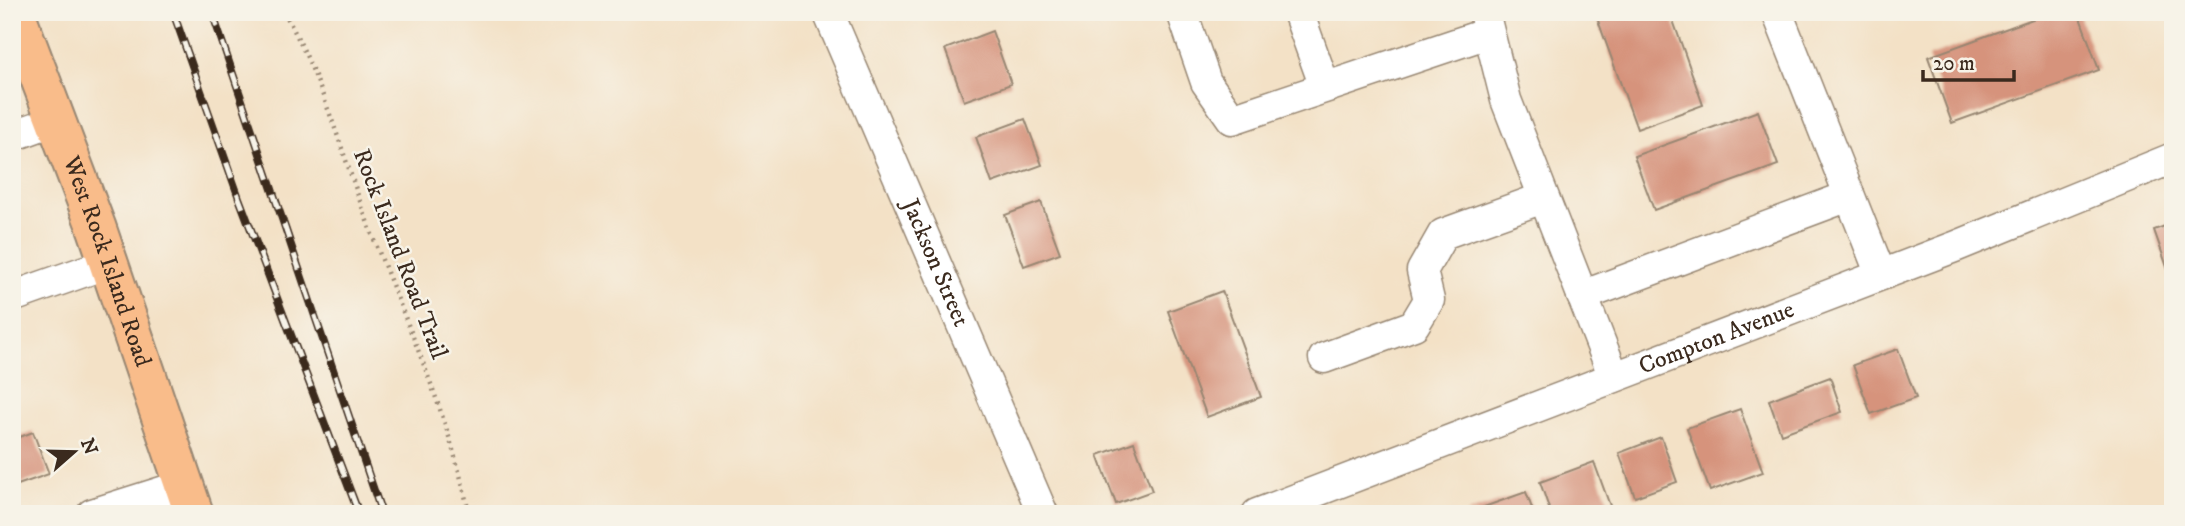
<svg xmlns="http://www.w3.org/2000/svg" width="2185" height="526" font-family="'IM FELL DW Pica',serif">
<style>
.building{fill:#d6937b}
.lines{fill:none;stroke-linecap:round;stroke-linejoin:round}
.minor-casing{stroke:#978672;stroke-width:33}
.major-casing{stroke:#978672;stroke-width:42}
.path{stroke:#978672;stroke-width:4.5;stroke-dasharray:2 5;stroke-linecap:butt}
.minor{stroke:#fff;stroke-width:30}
.major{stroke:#f9bc8a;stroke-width:38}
.rail-casing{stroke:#3b2a1e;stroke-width:8}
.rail{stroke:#f7f3e8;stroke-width:5;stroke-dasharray:16;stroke-linecap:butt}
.labels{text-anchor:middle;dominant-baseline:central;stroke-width:5;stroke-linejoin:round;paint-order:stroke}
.street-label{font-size:24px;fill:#3b2a1e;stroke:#f7f3e8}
</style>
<rect width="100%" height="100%" fill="#f7f3e8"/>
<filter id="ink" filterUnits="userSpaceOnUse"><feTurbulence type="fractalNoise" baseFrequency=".0143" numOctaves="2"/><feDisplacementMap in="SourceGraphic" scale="14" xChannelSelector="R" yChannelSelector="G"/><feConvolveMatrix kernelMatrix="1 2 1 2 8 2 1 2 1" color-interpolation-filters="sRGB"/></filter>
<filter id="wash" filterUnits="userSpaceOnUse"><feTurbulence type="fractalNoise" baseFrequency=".00686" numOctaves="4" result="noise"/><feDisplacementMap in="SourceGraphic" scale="28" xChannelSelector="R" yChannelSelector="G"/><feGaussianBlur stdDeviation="1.57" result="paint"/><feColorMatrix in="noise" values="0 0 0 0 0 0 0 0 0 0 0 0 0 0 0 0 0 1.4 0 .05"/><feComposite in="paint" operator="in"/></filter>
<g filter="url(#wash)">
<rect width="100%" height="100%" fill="#f3e1c6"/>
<g id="blocks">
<g class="building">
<path d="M 1595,12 L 1670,12 L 1703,105 L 1637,129 Z"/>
<path d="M 2052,12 L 2078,12 L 2099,70 L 1952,123 L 1928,57 Z"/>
<path d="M 992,31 L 1011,84 L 964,101 L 945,49 Z"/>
<path d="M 1758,111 L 1778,165 L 1654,210 L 1634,156 Z"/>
<path d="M 1025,119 L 1042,165 L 992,183 L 976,137 Z"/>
<path d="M 1041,202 L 1060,253 L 1024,266 L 1005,215 Z"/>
<path d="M 2173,223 L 2173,281 L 2172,281 L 2154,230 Z"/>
<path d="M 1222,291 L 1261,397 L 1207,417 L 1168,311 Z"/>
<path d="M 1898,349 L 1916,398 L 1871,414 L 1853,365 Z"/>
<path d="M 1830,377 L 1842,412 L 1781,434 L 1769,400 Z"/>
<path d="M 1740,409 L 1763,472 L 1710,491 L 1687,428 Z"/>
<path d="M 33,432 L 49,474 L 12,487 L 12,440 Z"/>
<path d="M 1661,437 L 1677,482 L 1635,497 L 1619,453 Z"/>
<path d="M 1134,442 L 1152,491 L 1116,504 L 1098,455 Z"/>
<path d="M 1594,462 L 1613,514 L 1551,514 L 1540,482 Z"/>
<path d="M 1526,492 L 1534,514 L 1467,514 L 1467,513 Z"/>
</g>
</g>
</g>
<g filter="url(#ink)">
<use href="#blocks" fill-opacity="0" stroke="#978672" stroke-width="2"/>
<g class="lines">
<defs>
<g id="minor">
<path id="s1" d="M 828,12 L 1043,514"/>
<path d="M 1182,12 L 1206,82 L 1232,119 L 1488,33"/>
<path d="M 1298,12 L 1325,87"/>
<path d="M 1484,12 L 1506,100 L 1614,377"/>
<path d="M 1777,12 L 1881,275"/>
<path d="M 12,136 L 56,120"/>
<path d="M 1582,296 L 1849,196"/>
<path d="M 12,297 L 108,263"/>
<path d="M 1324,358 L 1414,325 L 1429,300 L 1422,271 L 1443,234 L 1543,198"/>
<path d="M 92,514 L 184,485"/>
<path id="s2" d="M 1257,514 L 1957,246 L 2173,158"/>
</g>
<g id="major">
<path id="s3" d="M 15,12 L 97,229 L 194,514"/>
</g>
</defs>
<use href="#minor" class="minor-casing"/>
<use href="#major" class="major-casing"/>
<path class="path" d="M 284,12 C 323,80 343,156 370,229 C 406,323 449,414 469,514"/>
<use href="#minor" class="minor"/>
<use href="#major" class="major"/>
<defs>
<g id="rail">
<path d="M 173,12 L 239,198 L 359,514"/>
<path d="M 212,12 L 382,514"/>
</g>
</defs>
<use href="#rail" class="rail-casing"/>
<use href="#rail" class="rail"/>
</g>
</g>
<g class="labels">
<g class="street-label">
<text transform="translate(400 254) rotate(69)">Rock Island Road Trail</text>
<text stroke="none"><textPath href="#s3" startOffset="266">West Rock Island Road</textPath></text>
<text stroke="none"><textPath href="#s1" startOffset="273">Jackson Street</textPath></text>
<text stroke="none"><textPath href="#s2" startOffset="492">Compton Avenue</textPath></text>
</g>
</g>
<rect width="2185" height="526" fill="none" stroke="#f7f3e8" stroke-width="42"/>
<g transform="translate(74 452) rotate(70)" stroke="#f7f3e8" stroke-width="5" paint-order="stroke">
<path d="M0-5L12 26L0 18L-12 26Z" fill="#3b2a1e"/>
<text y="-10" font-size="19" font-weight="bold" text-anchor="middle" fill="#3b2a1e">N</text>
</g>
<path d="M1923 70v10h91v-10" fill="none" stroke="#3b2a1e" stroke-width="3.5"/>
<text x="1933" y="70" font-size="21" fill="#3b2a1e" stroke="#f7f3e8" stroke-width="5" paint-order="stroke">20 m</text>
</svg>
